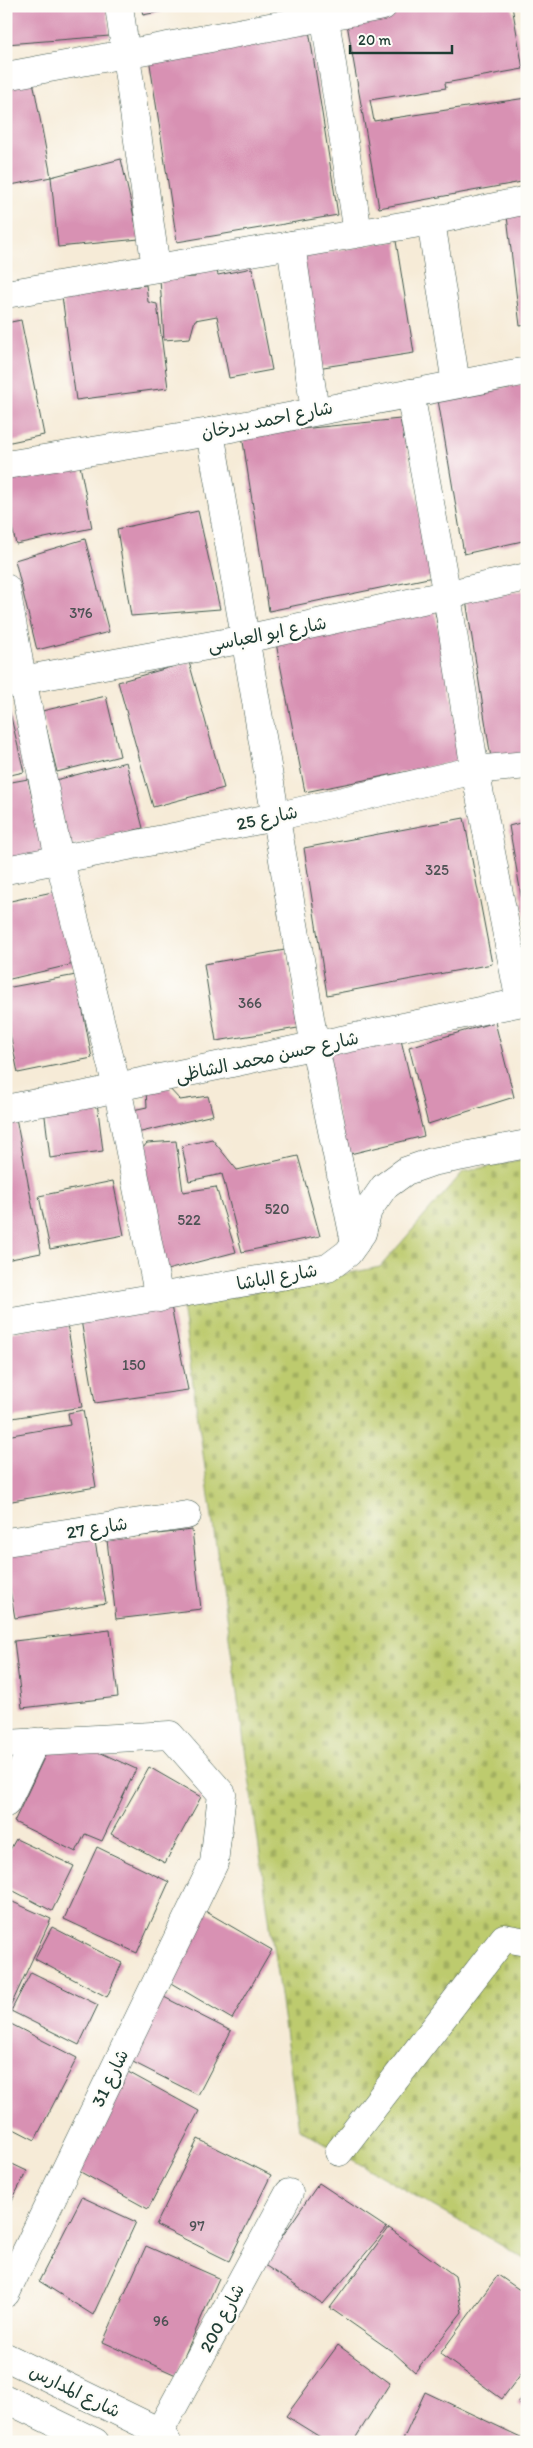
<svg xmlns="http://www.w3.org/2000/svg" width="533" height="2448" font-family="Itim,'Playpen Sans Arabic',sans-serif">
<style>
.cemetery{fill:url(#cemetery-stones);stroke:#6e8451}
.building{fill:#d891b3}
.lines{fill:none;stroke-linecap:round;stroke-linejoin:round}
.minor-casing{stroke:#3f574c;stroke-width:29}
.minor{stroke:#fff;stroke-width:28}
.labels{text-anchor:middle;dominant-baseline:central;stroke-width:4.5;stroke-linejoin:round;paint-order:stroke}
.number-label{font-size:15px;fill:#4d5254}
.street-label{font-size:18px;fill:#1f3d34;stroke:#fdfcf7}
</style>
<defs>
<pattern id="cemetery-stones" width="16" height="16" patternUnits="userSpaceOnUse" patternTransform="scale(1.25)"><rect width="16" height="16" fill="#bdcb6e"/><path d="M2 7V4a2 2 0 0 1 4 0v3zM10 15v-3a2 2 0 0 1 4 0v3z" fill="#a2af60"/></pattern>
</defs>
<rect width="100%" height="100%" fill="#fdfcf7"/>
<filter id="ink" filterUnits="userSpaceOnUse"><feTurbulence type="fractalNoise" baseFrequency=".02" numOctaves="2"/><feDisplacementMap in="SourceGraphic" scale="10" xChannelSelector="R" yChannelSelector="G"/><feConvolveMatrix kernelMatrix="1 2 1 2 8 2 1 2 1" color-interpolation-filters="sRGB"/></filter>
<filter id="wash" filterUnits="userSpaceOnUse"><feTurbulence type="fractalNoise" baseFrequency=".0096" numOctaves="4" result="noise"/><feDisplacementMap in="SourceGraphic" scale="20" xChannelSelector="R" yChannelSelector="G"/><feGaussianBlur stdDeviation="1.12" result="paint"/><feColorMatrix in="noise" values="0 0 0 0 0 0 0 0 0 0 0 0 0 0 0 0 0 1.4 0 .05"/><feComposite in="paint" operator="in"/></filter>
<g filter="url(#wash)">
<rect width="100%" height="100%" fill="#f6ebd7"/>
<path class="cemetery" d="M 527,1158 L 527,2260 L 299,2129 L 182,1306 L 380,1267 L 463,1172 Z"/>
<g id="blocks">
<g class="building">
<path d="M 6,6 L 106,6 L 110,36 L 6,44 Z"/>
<path d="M 141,6 L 183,6 L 183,7 L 143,15 Z"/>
<path d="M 415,6 L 512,6 L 523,69 L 445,83 L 446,88 L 370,100 L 374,121 L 526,98 L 527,181 L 379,208 L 346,18 Z"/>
<path d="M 309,30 L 338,215 L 177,242 L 148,51 Z"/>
<path d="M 33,81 L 51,177 L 6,186 L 6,86 Z"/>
<path d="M 121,159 L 139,239 L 58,247 L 51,177 Z"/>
<path d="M 527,214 L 527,325 L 520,326 L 507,216 Z"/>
<path d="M 396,241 L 414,353 L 317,368 L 300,256 Z"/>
<path d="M 215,264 L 218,275 L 252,268 L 272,370 L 229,378 L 217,316 L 195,320 L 190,338 L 164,340 L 160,279 L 195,277 L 198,268 Z"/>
<path d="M 146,285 L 148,302 L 157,304 L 168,388 L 76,400 L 62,296 Z"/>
<path d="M 21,320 L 44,435 L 6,443 L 6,323 Z"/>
<path d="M 527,383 L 527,540 L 464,554 L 438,400 Z"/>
<path d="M 400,419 L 433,577 L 269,611 L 242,435 Z"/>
<path d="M 79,460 L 92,528 L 16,544 L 6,503 L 6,473 Z"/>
<path d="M 198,511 L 220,609 L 131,616 L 117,529 Z"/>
<path d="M 85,539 L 109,632 L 37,650 L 15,560 Z"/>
<path d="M 527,590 L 527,753 L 491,758 L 466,600 Z"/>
<path d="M 434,607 L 464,760 L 305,792 L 275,638 Z"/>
<path d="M 189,662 L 224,788 L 153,807 L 118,682 Z"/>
<path d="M 6,696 L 24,772 L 6,776 Z"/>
<path d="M 106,696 L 120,756 L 57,772 L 42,711 Z"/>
<path d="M 126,762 L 143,828 L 69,847 L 52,781 Z"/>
<path d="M 28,779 L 45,852 L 6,861 L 6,783 Z"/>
<path d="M 464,818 L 492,964 L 327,995 L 304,848 Z"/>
<path d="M 527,821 L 527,923 L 526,923 L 509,826 Z"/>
<path d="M 57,891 L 74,964 L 6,980 L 6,902 Z"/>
<path d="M 285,950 L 298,1028 L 216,1041 L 204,964 Z"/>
<path d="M 76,975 L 92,1058 L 18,1073 L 6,1014 L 6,988 Z"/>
<path d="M 495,1022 L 514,1097 L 428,1124 L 409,1047 Z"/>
<path d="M 401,1040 L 424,1136 L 346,1155 L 325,1053 Z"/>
<path d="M 168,1087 L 180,1100 L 208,1096 L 213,1115 L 137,1133 L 128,1111 L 147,1107 L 146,1090 Z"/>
<path d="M 96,1094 L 103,1151 L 50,1158 L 43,1100 Z"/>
<path d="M 12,1096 L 41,1253 L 6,1260 L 6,1098 Z"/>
<path d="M 212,1139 L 237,1170 L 298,1156 L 320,1236 L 242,1252 L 222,1174 L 189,1181 L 182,1146 Z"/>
<path d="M 176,1141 L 183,1192 L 216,1187 L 236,1252 L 163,1271 L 138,1154 L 147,1143 Z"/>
<path d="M 113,1181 L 124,1235 L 50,1249 L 39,1196 Z"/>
<path d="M 171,1306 L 188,1390 L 95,1403 L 81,1320 Z"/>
<path d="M 67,1324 L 82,1407 L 6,1419 L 6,1333 Z"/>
<path d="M 83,1410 L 96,1487 L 6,1502 L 6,1436 L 70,1425 L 68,1413 Z"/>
<path d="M 192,1530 L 201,1609 L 116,1619 L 107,1540 Z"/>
<path d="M 94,1536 L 106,1603 L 15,1618 L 6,1568 L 6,1550 Z"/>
<path d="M 110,1630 L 118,1697 L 22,1708 L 14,1641 Z"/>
<path d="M 56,1732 L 136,1769 L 102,1841 L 85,1834 L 76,1852 L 14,1822 Z"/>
<path d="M 149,1767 L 201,1797 L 165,1863 L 111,1834 Z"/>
<path d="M 16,1839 L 74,1866 L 52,1911 L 6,1887 L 6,1857 Z"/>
<path d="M 97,1847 L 169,1882 L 137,1953 L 64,1919 Z"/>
<path d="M 6,1899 L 51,1919 L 6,2016 Z"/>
<path d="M 205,1911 L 272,1950 L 232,2019 L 164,1979 Z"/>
<path d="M 52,1927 L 122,1963 L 107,1997 L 35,1959 Z"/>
<path d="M 31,1972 L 98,2005 L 79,2045 L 11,2011 Z"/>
<path d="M 162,1996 L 231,2031 L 198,2095 L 129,2060 Z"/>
<path d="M 7,2022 L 77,2058 L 35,2140 L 6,2125 Z"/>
<path d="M 128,2072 L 199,2111 L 148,2209 L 75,2169 Z"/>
<path d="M 198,2139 L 271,2175 L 229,2261 L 156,2225 Z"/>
<path d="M 6,2161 L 27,2171 L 6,2212 Z"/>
<path d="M 319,2183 L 387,2228 L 323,2304 L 263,2264 Z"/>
<path d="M 82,2197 L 136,2222 L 93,2315 L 39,2281 Z"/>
<path d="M 389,2228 L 455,2276 L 462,2312 L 415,2372 L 393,2352 L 330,2308 Z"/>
<path d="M 146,2246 L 219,2278 L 176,2375 L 103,2342 Z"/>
<path d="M 498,2275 L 527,2295 L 527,2366 L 502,2399 L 440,2354 Z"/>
<path d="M 338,2345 L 390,2383 L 353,2442 L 328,2442 L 286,2416 Z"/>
<path d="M 527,2391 L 527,2410 L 518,2403 Z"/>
<path d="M 425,2392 L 527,2440 L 527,2442 L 402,2442 Z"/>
</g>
</g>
</g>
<g filter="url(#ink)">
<use href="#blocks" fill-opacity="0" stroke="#3f574c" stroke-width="1"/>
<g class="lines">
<defs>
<g id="minor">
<path d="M 119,6 L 156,268"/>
<path d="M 323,6 L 358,233"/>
<path d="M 6,76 L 383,6"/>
<path d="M 431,221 L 456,384"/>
<path d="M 291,245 L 315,411"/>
<path d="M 6,294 L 431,221 L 527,200"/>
<path d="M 410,393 L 447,596 L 475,770 L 520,1002"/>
<path d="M 210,432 L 315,1047 L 355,1243"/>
<path d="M 6,465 L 210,432 L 527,371"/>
<path d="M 6,588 L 22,679 L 59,858 L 117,1087 L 159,1298"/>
<path d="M 6,683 L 245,639 L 527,577"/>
<path d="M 6,870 L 275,817 L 475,770 L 527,765"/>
<path d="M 6,1109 C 43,1100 81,1099 117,1087 L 527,1001"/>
<path d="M 6,1323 L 328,1268 L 348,1253 L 362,1233 L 368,1210 L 384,1187 L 406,1171 L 432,1162 L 527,1144"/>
<path d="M 6,1542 L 187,1515"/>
<path d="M 6,1744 L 170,1735 L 222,1794 L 214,1863 L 6,2293"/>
<path d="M 6,1803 L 35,1742"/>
<path d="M 339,2152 L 504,1938 L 527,1942"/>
<path d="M 6,2357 L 160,2432 L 167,2442"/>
<path d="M 6,2399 L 95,2442"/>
<path d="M 154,2442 L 289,2193"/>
</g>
</defs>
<use href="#minor" class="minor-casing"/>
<use href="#minor" class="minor"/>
</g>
</g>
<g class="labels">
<g class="number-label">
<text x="81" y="613">376</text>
<text x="437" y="870">325</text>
<text x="250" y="1003">366</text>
<text x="277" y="1209">520</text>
<text x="189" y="1220">522</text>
<text x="134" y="1365">150</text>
<text x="197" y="2226">97</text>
<text x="161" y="2321">96</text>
</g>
<g class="street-label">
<text transform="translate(267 420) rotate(-11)">شارع احمد بدرخان</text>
<text transform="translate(267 634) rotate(-11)">شارع ابو العباسى</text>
<text transform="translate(267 818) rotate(-12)">شارع 25</text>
<text transform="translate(267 1057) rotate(-12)">شارع حسن محمد الشاظى</text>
<text transform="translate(277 1277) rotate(-10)">شارع الباشا</text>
<text transform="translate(97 1528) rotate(-9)">شارع 27</text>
<text transform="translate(110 2078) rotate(-64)">شارع 31</text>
<text transform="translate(222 2318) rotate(-62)">شارع 200</text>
<text transform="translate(75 2391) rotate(26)">شارع المدارس</text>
</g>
</g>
<rect width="533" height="2448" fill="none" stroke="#fdfcf7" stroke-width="25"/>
<path d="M350 45v8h102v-8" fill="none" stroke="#1f3d34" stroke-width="2.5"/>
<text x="358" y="45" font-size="15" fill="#1f3d34" stroke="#fdfcf7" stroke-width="4" paint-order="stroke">20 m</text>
</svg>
